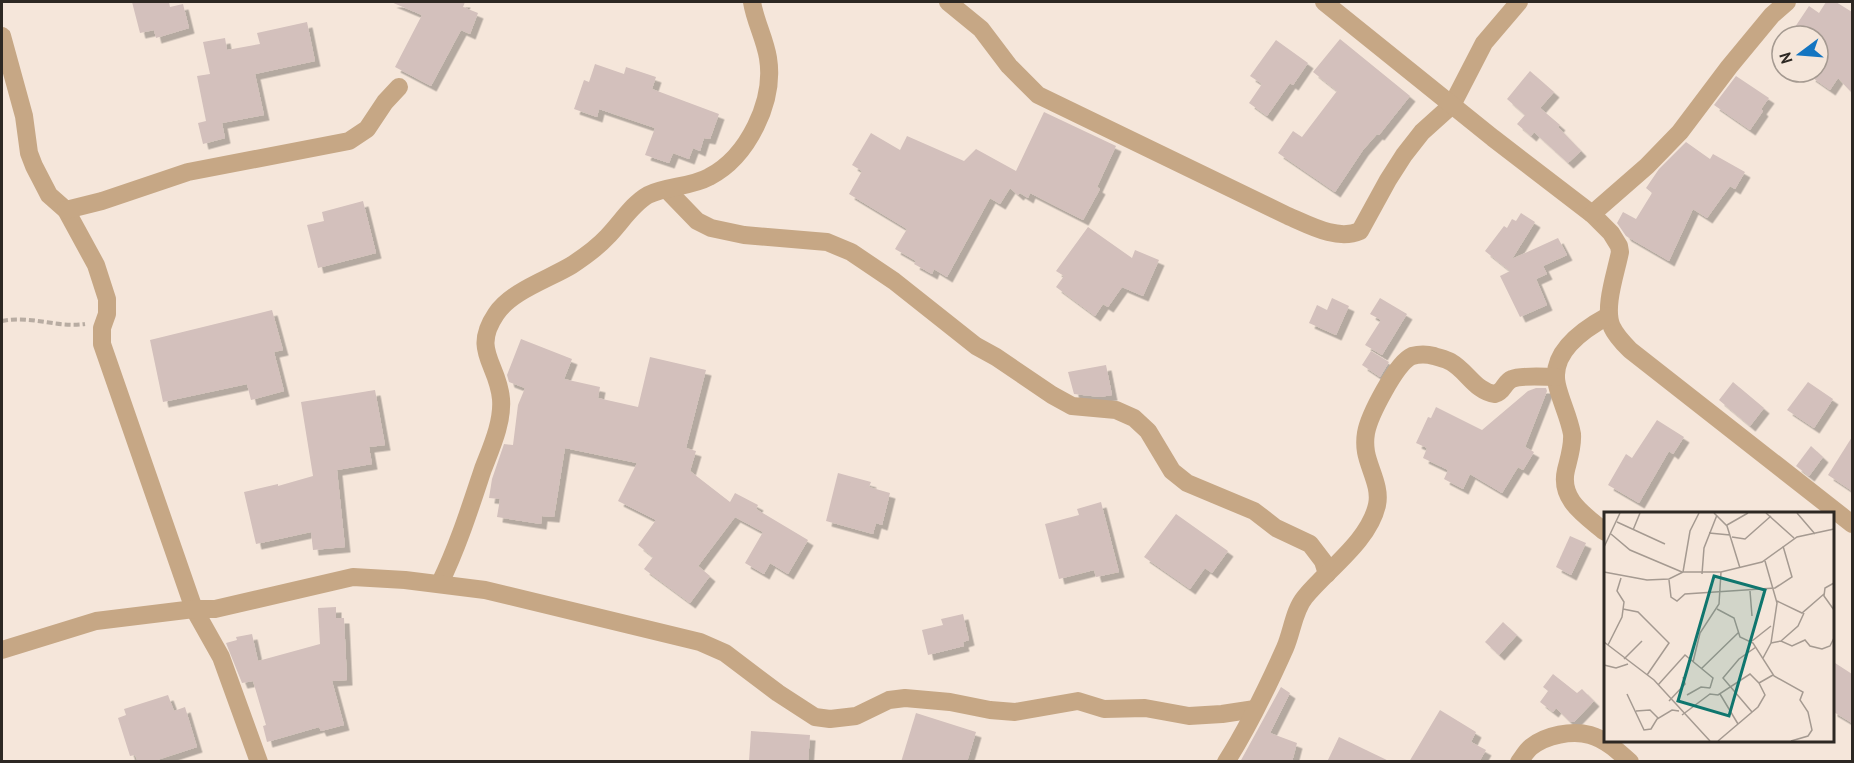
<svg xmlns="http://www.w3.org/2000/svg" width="1854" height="763" font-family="'PT Sans',sans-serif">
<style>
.building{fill:#d3c0bc;filter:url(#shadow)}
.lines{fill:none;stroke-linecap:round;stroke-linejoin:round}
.path{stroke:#b8aca2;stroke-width:4;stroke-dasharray:6 3;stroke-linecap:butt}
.street{stroke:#c6a785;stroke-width:18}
.inset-road{fill:none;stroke:#a59a91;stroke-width:1.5}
.view{fill:#0f766e;fill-opacity:0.15;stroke:#0f766e;stroke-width:3}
.inset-edge{fill:none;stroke:#2d2823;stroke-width:3}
</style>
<defs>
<filter id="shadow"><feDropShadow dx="5.5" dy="5.5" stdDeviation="0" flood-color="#0004"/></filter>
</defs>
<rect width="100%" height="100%" fill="#f5e6da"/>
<g class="building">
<path d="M 132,2 L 169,2 L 170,7 L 183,4 L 189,28 L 156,38 L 154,30 L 140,33 Z"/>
<path d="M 391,2 L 465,2 L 463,7 L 478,13 L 470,34 L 461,30 L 431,86 L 395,67 L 422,15 Z"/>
<path d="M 1826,2 L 1836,2 L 1852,12 L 1852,93 L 1838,78 L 1830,90 L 1810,76 L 1813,72 L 1818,72 L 1818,36 L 1789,36 L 1809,6 L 1819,13 Z"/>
<path d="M 307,22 L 315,61 L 255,74 L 264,115 L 222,123 L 225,138 L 203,144 L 198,123 L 206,121 L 197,76 L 210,74 L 203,42 L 225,38 L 227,50 L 260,44 L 257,33 Z"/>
<path d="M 1340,39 L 1410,96 L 1379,135 L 1377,134 L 1363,150 L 1335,192 L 1278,153 L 1293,131 L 1302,137 L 1337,91 L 1313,72 Z"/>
<path d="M 1276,40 L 1308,63 L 1293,85 L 1290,83 L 1267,116 L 1249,103 L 1262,84 L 1250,76 Z"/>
<path d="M 595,64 L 624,74 L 626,67 L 656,77 L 652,89 L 719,114 L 710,139 L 704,138 L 700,151 L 693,148 L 689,159 L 673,153 L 669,163 L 645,155 L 655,128 L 599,109 L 597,117 L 574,109 L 584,80 L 589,82 Z"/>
<path d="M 1530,71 L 1554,92 L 1540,108 L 1560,125 L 1558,127 L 1581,151 L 1568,163 L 1534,132 L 1531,136 L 1517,124 L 1525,115 L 1507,99 Z"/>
<path d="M 1736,76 L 1769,98 L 1761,109 L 1763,111 L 1750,130 L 1714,105 Z"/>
<path d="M 1044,112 L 1116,146 L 1097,187 L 1100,189 L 1083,220 L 1030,193 L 1028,198 L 1020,193 L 1018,195 L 1010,188 L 1000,204 L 990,198 L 947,277 L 934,269 L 932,274 L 914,264 L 916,261 L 895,249 L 907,229 L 849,194 L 862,171 L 852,165 L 871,133 L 900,150 L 907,136 L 964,161 L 976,149 L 1016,171 Z"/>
<path d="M 1686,142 L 1710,159 L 1713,154 L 1745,172 L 1735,189 L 1730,186 L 1707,218 L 1693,209 L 1669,261 L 1626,236 L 1617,223 L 1623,212 L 1636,219 L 1652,193 L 1646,188 L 1659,169 Z"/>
<path d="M 363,201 L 376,253 L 318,268 L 307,225 L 324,221 L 322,212 Z"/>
<path d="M 1521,213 L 1535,222 L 1512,259 L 1558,238 L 1567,255 L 1543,266 L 1547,274 L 1536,279 L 1547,305 L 1520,317 L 1500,276 L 1510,271 L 1485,251 L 1504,226 L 1507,228 L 1512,219 L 1516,221 Z"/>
<path d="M 1088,227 L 1132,258 L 1135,250 L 1159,260 L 1143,296 L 1122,287 L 1108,307 L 1103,304 L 1095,316 L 1056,287 L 1064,276 L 1056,271 Z"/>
<path d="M 1332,298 L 1349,306 L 1336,335 L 1309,323 L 1317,305 L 1327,310 Z"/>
<path d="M 1380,298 L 1407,314 L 1382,355 L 1365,345 L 1381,320 L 1370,314 Z"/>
<path d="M 272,310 L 283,350 L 274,352 L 284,391 L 251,400 L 247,384 L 163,402 L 150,340 Z"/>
<path d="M 521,339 L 572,359 L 564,379 L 600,387 L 598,398 L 638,407 L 650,357 L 706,370 L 686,448 L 696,451 L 690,471 L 730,502 L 735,493 L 758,505 L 756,509 L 808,540 L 788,574 L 770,563 L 764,574 L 745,563 L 763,532 L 735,517 L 698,566 L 710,576 L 690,603 L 644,569 L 653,557 L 638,545 L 656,520 L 618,501 L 637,463 L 565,448 L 554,517 L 542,516 L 541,524 L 497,517 L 500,499 L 489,498 L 492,479 L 504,444 L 513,445 L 518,405 L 525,388 L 509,382 L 507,375 Z"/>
<path d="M 1371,351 L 1389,362 L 1380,377 L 1362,365 Z"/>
<path d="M 1106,365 L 1112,395 L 1100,397 L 1074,394 L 1068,372 Z"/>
<path d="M 1733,382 L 1764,408 L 1750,426 L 1719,400 Z"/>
<path d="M 1808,382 L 1833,399 L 1814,428 L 1787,410 Z"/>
<path d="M 1536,388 L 1546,388 L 1547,391 L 1525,447 L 1534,452 L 1523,470 L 1518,467 L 1502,493 L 1470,474 L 1463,489 L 1444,479 L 1448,470 L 1423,458 L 1427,448 L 1416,443 L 1428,417 L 1431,418 L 1436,407 L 1482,430 L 1528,391 Z"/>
<path d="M 375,390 L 385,445 L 369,447 L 372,464 L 337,470 L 345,547 L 313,550 L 311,532 L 256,544 L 244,492 L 278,484 L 278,486 L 313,476 L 301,402 Z"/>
<path d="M 1657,420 L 1684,437 L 1673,454 L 1669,451 L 1639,503 L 1608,485 L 1626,454 L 1632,458 Z"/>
<path d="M 1852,437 L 1852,491 L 1828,475 Z"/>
<path d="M 1811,446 L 1823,457 L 1809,476 L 1796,466 Z"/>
<path d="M 838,473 L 871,482 L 869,487 L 890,493 L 882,525 L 876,523 L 873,534 L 826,521 Z"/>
<path d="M 1101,502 L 1119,572 L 1096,577 L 1094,570 L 1059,579 L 1045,524 L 1079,515 L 1077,509 Z"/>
<path d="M 1176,514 L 1228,551 L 1212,573 L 1205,568 L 1190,589 L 1144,557 Z"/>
<path d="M 1570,536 L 1586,543 L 1571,575 L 1556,567 Z"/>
<path d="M 336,607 L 336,618 L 344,618 L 347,680 L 332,681 L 344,725 L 321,731 L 319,727 L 267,742 L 263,726 L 266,725 L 253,681 L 242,683 L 226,643 L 237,640 L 236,637 L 252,634 L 258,661 L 320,644 L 318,608 Z"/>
<path d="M 963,614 L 969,640 L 963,642 L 964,646 L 928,655 L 922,630 L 943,625 L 941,619 Z"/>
<path d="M 1503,622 L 1517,635 L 1499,655 L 1485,642 Z"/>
<path d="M 1832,661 L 1852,674 L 1852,723 L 1832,711 Z"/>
<path d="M 1553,674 L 1577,693 L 1582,689 L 1594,701 L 1574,722 L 1570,722 L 1556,708 L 1553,712 L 1540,702 L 1548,691 L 1543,687 Z"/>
<path d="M 1281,687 L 1290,693 L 1270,733 L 1297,743 L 1292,762 L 1240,762 Z"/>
<path d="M 168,695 L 174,711 L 185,707 L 197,747 L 151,762 L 138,762 L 135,755 L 130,756 L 118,718 L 126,715 L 124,709 Z"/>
<path d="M 1440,710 L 1476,732 L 1471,742 L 1486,750 L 1479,762 L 1409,762 Z"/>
<path d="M 916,713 L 976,732 L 967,762 L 901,762 Z"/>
<path d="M 751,731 L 810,735 L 808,762 L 749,762 Z"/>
<path d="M 1339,737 L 1391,762 L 1327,762 Z"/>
</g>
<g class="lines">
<path class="path" d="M 2,321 C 30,315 57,328 85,324"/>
<g class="street">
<path d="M 948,2 L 981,29 L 1009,66 L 1038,95 L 1288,216 C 1309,225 1337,241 1360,231 L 1388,180 L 1404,155 L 1422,132 L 1452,105 L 1484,43 L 1519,2"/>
<path d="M 1324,2 L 1493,138 L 1592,214 L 1611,233 L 1619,246 L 1620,252 C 1616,273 1603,308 1612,327 C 1616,336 1623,343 1630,350 L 1852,524"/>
<path d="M 2,36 L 24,116 L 29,153 L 34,166 L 49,195 L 66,210 L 96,265 L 107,299 L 107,314 L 102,328 L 102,344 L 194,609 L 221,657 L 259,762"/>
<path d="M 667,190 L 697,221 L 711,228 L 744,235 L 827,242 L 851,252 L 894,281 L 976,346 L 996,357 L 1052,395 L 1072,406 L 1116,410 L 1134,418 L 1148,431 L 1172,471 L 1187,483 L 1254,511 L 1276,528 L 1310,544 L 1323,561 L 1327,574"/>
<path d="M 66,210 L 102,201 L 188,172 L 349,141 L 367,129 L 385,102 L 399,87"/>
<path d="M 1592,214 L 1647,166 L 1680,132 L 1729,67 L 1772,15 L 1787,2"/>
<path d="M 1605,532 C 1585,515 1559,500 1566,470 C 1569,458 1573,446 1572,434 C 1569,417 1561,402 1557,385 C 1549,352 1584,329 1608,316"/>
<path d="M 440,583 C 458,546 470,508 483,469 C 491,448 503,422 501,399 C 498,363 471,351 496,314 C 511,291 549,279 572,265 C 584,257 597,248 607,237 C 620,224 632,204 648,195 C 666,186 691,187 709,177 C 748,157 775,101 768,58 C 765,39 755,21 752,2"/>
<path d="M 2,650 L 96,621 L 194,609 L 215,609 L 353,577 L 405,580 L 485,590 L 700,642 L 725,653 L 778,693 L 815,717 L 830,719 L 856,716 L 889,700 L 905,698 L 950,702 L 990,710 L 1015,712 L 1078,701 L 1104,709 L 1145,708 L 1189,716 L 1222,714 L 1255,709"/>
<path d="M 1226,762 C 1249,726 1268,686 1285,648 C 1292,632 1294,610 1305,597 C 1328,569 1369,541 1377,505 C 1381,487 1369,469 1366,452 C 1365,446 1365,439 1366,433 C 1369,416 1396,363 1412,356 C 1419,354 1427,354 1434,356 C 1440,358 1446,359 1451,362 C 1467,371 1476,392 1495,394 C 1504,392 1504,382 1512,379 C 1521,375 1545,377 1556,377"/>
<path d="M 1519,762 C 1523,757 1526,751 1531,747 C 1546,735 1572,730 1590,735 C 1605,739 1618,751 1630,762"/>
</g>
</g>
<g transform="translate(1604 512)">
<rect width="230" height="230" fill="#f5e6da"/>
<path class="inset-road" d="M 110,1 L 123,14 L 136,56M 162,1 L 190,26M 193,1 L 211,22M 13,10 L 61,32M 123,13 L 144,1M 29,18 L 36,1M 105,21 L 126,23M 7,22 L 26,38 L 78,60M 128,25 L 141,27 L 167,4M 0,35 L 16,1M 0,60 L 43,68 L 65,67 L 79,60 L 117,60 L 158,50 L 193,25 L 230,17M 79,60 L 86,19 L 95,1M 98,62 L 100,36 L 113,3M 65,68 L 67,85 L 73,89 L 81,82 L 171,76 L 188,65 L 179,34M 230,71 L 221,76 L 220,84 L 230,98M 146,79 L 148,104M 173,89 L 198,101 L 220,82M 19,97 L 34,100 L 65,131 L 43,163M 113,97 L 130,106 L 136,125 L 149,131 L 170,164 L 199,180 L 196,188 L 204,200 L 208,218 L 204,224 L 187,229M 148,129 L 167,114M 177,129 L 194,114 L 200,101M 0,130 L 50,168 L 106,229M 167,131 L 177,129 L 188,134 L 201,128 L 206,134 L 218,137 L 226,134 L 230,126M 4,133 L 18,105 L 20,90 L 13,79 L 17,66M 159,146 L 167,131 L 173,91 L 161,49M 20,147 L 38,129M 89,150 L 96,121 L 115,92 L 117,60M 0,153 L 12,156 L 24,152M 97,157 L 135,120M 54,173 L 81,143 L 109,166 L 106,176M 23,182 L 40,218 L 47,217 L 53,207 L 68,198 L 75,199M 116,182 L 134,212M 83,183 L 97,175 L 106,176M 65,189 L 81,172 L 79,165M 32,199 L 46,198 L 54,206M 148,200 L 119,166 L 135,147 L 152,135M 78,203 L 106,182 L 114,183 L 146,162 L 155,171 L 169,163M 114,229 L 154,195 L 161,183 L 155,171"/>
<path class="view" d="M 110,64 L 161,78 L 125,204 L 74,189 Z"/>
<rect width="230" height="230" class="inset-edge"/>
</g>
<rect width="1854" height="763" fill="none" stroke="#2d2823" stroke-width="6"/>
<g transform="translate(1800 54) rotate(254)"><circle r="28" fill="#f5e6da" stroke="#a59a91" stroke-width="1.5"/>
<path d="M0-4.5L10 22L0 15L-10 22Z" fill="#1475c1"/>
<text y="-9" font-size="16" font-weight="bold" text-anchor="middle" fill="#2d2823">N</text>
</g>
</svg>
